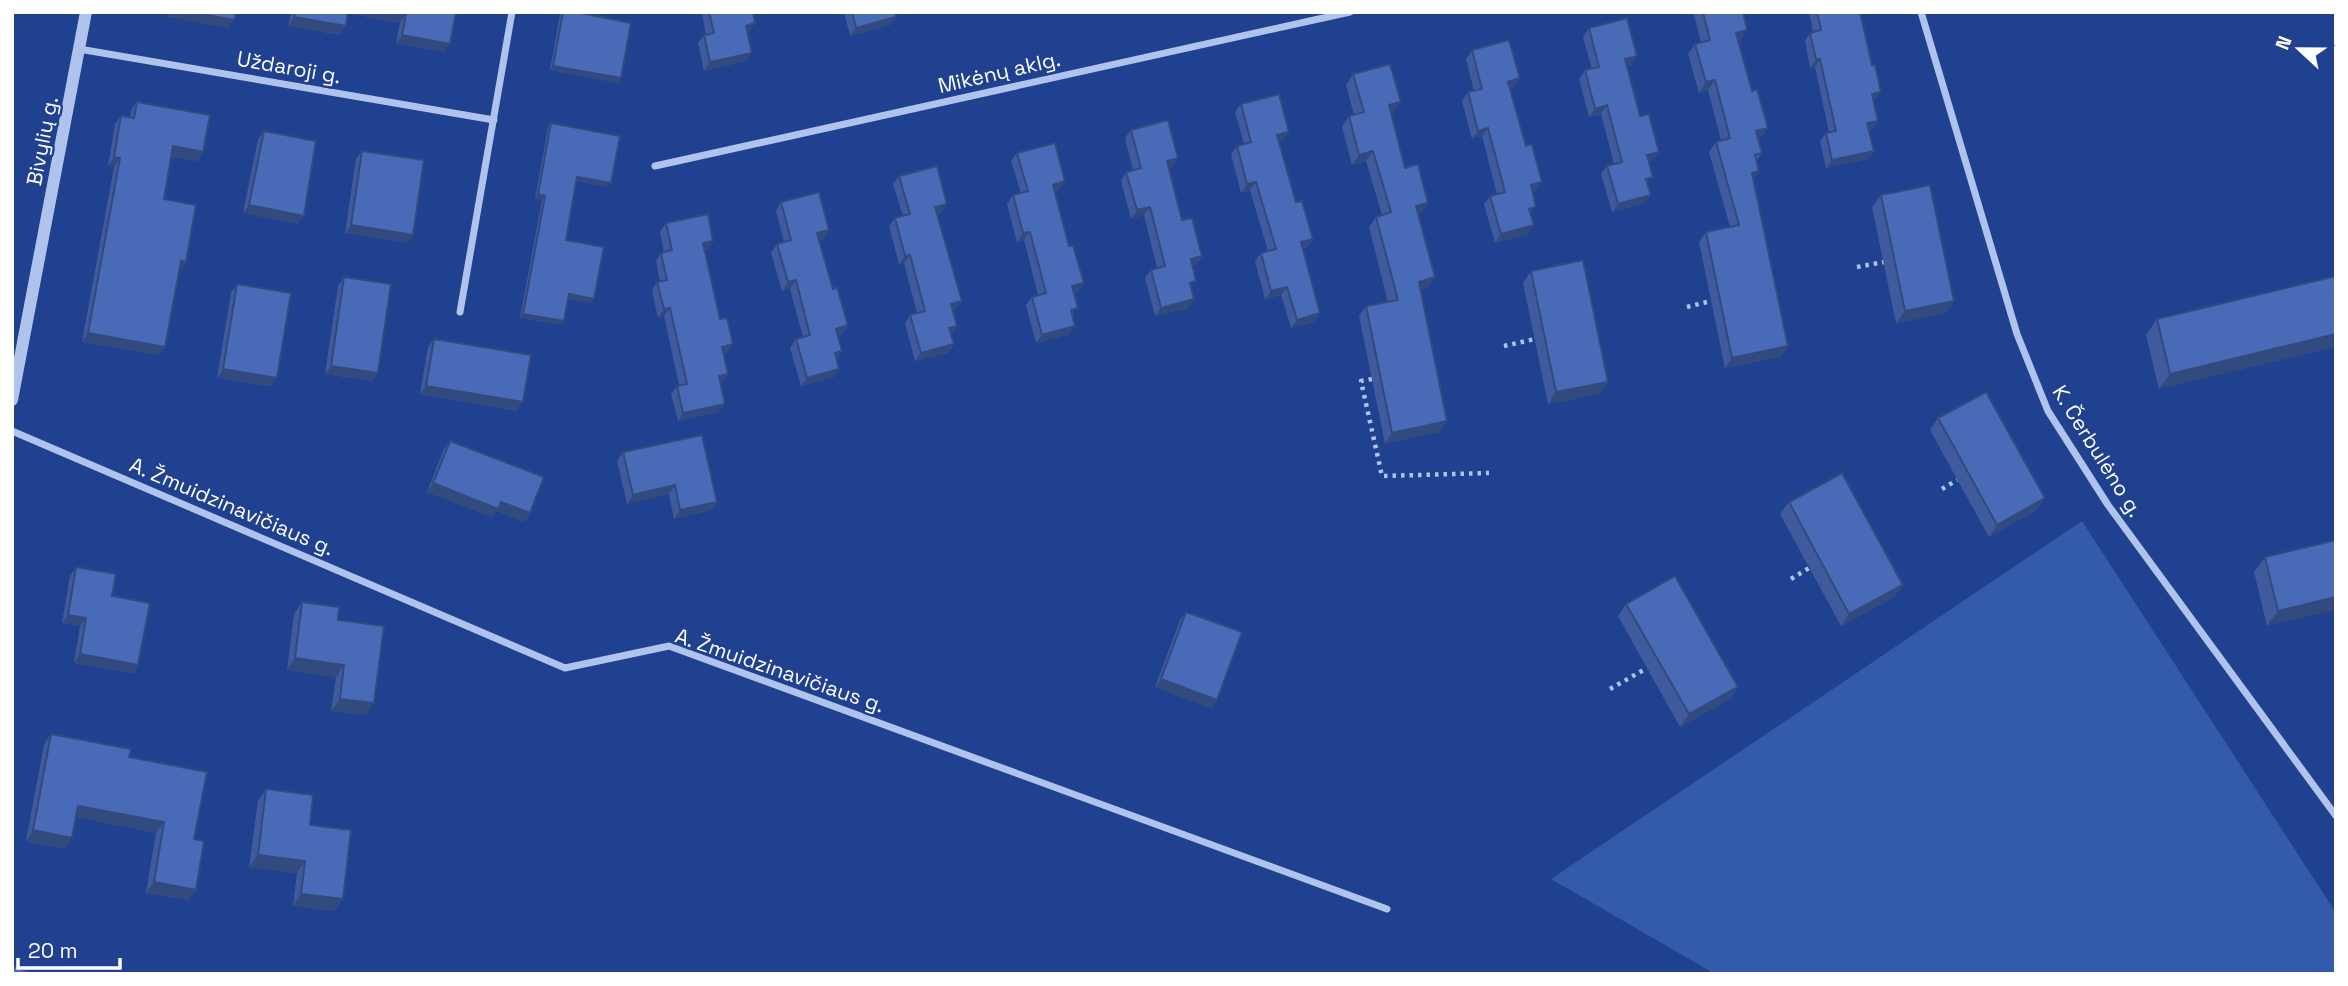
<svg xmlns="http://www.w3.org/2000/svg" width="2348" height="986" font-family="'Space Grotesk',sans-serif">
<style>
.green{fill:#345aac}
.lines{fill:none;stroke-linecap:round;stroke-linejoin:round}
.path{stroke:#b0c3ec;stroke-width:4.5;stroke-dasharray:3.5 5;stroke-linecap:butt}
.minor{stroke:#b0c3ec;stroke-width:7}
.tertiary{stroke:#b0c3ec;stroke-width:12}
.wall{fill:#3f5b9d}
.shaded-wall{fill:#334a7f}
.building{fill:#496ab6;stroke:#334a7f;stroke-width:2}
.labels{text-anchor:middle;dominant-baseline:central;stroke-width:5;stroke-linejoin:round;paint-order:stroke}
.street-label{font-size:21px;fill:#fff;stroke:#20418f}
</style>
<rect width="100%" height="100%" fill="#20418f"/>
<path class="green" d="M 2082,521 L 2336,913 L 2336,974 L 1715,974 L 1551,879 Z"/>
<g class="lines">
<g class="path">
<path d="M 1857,267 L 1884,262"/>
<path d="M 1687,307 L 1711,301"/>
<path d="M 1504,346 L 1535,339"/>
<path d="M 1372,379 L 1361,381 L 1382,476 L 1489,473"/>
<path d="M 1942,489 L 1957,480"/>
<path d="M 1791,579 L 1809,568"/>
<path d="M 1610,689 L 1647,668"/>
</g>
<g class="minor">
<path d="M 1921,12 L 2017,334 L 2048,411 L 2108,505 L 2336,816"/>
<path d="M 79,49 L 494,120"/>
<path d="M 655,166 L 1350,12"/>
<path d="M 460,312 L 512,12"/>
<path d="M 12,431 L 565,668 L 669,646 L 1387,909"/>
</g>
<path class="tertiary" d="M 12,400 L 86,12"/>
</g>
<g class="wall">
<path d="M 289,12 L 456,12 L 444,52 L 396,43 L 400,23 L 348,13 L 340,35 L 288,26 L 291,13 Z"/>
<path d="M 562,12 L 575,12 L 621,78 L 618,83 L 550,70 L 560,14 Z"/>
<path d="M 703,12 L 753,12 L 749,32 L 747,32 L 746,61 L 704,71 L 698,43 L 704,35 L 706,35 L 702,14 Z"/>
<path d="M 844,12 L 895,12 L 890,25 L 850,36 Z"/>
<path d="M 1693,12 L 1743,12 L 1740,41 L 1738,41 L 1761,138 L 1758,139 L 1762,153 L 1757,160 L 1759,171 L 1754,179 L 1788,346 L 1781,356 L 1725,368 L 1699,242 L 1706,232 L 1730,227 L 1709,152 L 1716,142 L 1721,140 L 1708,90 L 1699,93 L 1688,54 L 1695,44 L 1701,42 Z"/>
<path d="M 1809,12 L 1860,12 L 1875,100 L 1873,101 L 1878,121 L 1872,130 L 1869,130 L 1874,151 L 1868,159 L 1826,168 L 1820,141 L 1826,133 L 1829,132 L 1815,67 L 1810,68 L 1805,41 L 1810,33 L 1813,32 Z"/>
<path d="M 1589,28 L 1637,56 L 1631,65 L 1627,66 L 1640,116 L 1659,152 L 1653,160 L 1649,161 L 1648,185 L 1645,203 L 1612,212 L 1601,174 L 1607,166 L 1614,164 L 1601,114 L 1589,117 L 1579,79 L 1585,70 L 1592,69 L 1583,37 Z"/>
<path d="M 1472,50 L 1520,78 L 1514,87 L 1509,88 L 1536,190 L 1532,191 L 1531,215 L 1528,234 L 1495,243 L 1484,204 L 1490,196 L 1497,194 L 1482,136 L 1472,139 L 1462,101 L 1468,92 L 1474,91 L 1466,59 Z"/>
<path d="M 1353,74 L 1393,113 L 1391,113 L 1405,168 L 1421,213 L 1418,214 L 1435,277 L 1428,288 L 1421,290 L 1440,432 L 1385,443 L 1359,316 L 1366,306 L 1388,302 L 1369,227 L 1376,217 L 1382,215 L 1366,161 L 1352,165 L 1342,127 L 1349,116 L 1354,115 L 1346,85 Z"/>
<path d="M 137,102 L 203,152 L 197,161 L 171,156 L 164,199 L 186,262 L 179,270 L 165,347 L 159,355 L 82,342 L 114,167 L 108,166 L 115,124 L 121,116 L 130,118 L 131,110 Z"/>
<path d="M 1241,104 L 1283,140 L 1279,142 L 1296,202 L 1313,239 L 1307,247 L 1303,248 L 1314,322 L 1291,328 L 1281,295 L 1265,299 L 1255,261 L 1261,253 L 1268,251 L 1250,190 L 1241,193 L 1231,154 L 1237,146 L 1244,144 L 1235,112 Z"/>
<path d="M 551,123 L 608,187 L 576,181 L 566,240 L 594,299 L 591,303 L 568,299 L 564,321 L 561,325 L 520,318 L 542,200 L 535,199 L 548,127 Z"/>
<path d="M 1131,130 L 1178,158 L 1172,167 L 1168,168 L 1182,220 L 1202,256 L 1197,264 L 1192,265 L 1191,289 L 1188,308 L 1155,316 L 1145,278 L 1151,270 L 1157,268 L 1144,215 L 1131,219 L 1121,181 L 1126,172 L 1133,170 L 1125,138 Z"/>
<path d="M 264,131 L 298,224 L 243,213 L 258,139 Z"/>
<path d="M 362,151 L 407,243 L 345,233 L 356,159 Z"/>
<path d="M 1017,153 L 1059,190 L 1055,191 L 1069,246 L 1084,283 L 1078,291 L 1074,292 L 1073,316 L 1069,334 L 1036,343 L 1026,305 L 1032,297 L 1038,295 L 1024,240 L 1017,242 L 1007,204 L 1013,195 L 1021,193 L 1011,161 Z"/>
<path d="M 899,176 L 941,212 L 937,214 L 962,301 L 956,309 L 952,310 L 957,326 L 951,334 L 948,353 L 915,361 L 905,323 L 910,315 L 917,313 L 904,263 L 899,264 L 889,226 L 895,218 L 903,216 L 893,184 Z"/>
<path d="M 1881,195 L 1954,301 L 1945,313 L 1896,323 L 1872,207 Z"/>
<path d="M 781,202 L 829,230 L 823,239 L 819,240 L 833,289 L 848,325 L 842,334 L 838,335 L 842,351 L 837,359 L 839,369 L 834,377 L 801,386 L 790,348 L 796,339 L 803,337 L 790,289 L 782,291 L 771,253 L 777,244 L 784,242 L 776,211 Z"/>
<path d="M 666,223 L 713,241 L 707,249 L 705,250 L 720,319 L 733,344 L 727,353 L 724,354 L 728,374 L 722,383 L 721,383 L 719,412 L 678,421 L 671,394 L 677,386 L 679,385 L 664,316 L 658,318 L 652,290 L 657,282 L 660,282 L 656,261 L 661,253 L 664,252 L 660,232 Z"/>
<path d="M 1531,271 L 1608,382 L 1599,394 L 1548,404 L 1523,283 Z"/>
<path d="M 2336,276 L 2159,389 L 2146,335 L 2157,319 Z"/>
<path d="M 344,277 L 372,381 L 325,374 L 338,286 Z"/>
<path d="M 237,284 L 271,386 L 217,378 L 231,293 Z"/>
<path d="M 434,339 L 517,411 L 420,394 L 428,347 Z"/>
<path d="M 1938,418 L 2045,498 L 2036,510 L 1989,537 L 1930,430 Z"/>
<path d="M 450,441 L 530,513 L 524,522 L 497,511 L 492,517 L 427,492 L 444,449 Z"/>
<path d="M 623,452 L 717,502 L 711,510 L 674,519 L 669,494 L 627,504 L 617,461 Z"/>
<path d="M 1789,502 L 1903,585 L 1894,597 L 1841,626 L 1780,514 Z"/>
<path d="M 2336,540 L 2267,626 L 2254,572 L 2265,557 Z"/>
<path d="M 76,567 L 112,596 L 138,665 L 133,673 L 74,663 L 80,626 L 62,623 L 70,576 Z"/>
<path d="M 302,602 L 338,620 L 366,715 L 331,711 L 336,677 L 287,670 L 294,614 Z"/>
<path d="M 1626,604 L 1738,687 L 1730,699 L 1680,727 L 1618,616 Z"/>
<path d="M 1186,612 L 1217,700 L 1211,708 L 1155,687 L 1180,620 Z"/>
<path d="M 51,734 L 129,757 L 194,839 L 196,890 L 188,900 L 146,893 L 156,833 L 76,817 L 72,838 L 64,849 L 26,841 L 44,745 Z"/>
<path d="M 266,789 L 310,825 L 334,911 L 293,906 L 297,873 L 249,867 L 258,801 Z"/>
</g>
<g class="shaded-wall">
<path d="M 170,12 L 193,12 L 234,20 L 228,28 L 167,17 Z"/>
<path d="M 344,12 L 396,12 L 406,14 L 400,23 Z"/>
<path d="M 294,17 L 346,26 L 340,35 L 288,26 Z"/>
<path d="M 896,17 L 890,25 L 850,36 L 856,28 Z"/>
<path d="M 755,23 L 749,32 L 740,34 L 746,26 Z"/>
<path d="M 1747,30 L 1740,41 L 1728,44 L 1736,33 Z"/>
<path d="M 402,35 L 450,44 L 444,52 L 396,43 Z"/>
<path d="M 752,53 L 746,61 L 704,71 L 710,62 Z"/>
<path d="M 1637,56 L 1631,65 L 1620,68 L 1625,59 Z"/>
<path d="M 1816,59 L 1820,59 L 1815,67 L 1810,68 Z"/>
<path d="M 553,66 L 621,78 L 618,83 L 550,70 Z"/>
<path d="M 1520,78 L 1514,87 L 1502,90 L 1508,82 Z"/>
<path d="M 1715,80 L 1708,90 L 1699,93 L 1706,82 Z"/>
<path d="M 1881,92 L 1875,100 L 1866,102 L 1872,94 Z"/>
<path d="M 1401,102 L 1393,113 L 1382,116 L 1389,105 Z"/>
<path d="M 1607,105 L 1601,114 L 1589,117 L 1595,109 Z"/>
<path d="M 1878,121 L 1872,130 L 1861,132 L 1867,123 Z"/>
<path d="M 1488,128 L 1482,136 L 1472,139 L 1478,131 Z"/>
<path d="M 1768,128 L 1761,138 L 1749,141 L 1756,131 Z"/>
<path d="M 1289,132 L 1283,140 L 1271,144 L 1277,135 Z"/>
<path d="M 173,146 L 203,152 L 197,161 L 167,155 Z"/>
<path d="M 1373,151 L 1366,161 L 1352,165 L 1359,155 Z"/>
<path d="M 1874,151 L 1868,159 L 1826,168 L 1832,160 Z"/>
<path d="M 1659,152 L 1653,160 L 1641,163 L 1647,155 Z"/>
<path d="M 114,157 L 120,158 L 114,167 L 108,166 Z"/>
<path d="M 1178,158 L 1172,167 L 1161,170 L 1167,161 Z"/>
<path d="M 1759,171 L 1752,181 L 1752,173 Z"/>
<path d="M 577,177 L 611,183 L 608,187 L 574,181 Z"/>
<path d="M 1065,181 L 1059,190 L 1047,193 L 1053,185 Z"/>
<path d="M 1256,182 L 1250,190 L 1241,193 L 1247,184 Z"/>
<path d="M 1542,182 L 1536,190 L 1525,194 L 1531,185 Z"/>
<path d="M 538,194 L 545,196 L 542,200 L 535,199 Z"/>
<path d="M 1651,195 L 1645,203 L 1612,212 L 1618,204 Z"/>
<path d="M 1428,203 L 1421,213 L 1409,216 L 1416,206 Z"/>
<path d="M 947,204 L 941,212 L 929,216 L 935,207 Z"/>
<path d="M 249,205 L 304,216 L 298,224 L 243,213 Z"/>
<path d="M 1150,207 L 1144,215 L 1131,219 L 1137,210 Z"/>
<path d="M 351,225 L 413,235 L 407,243 L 345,233 Z"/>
<path d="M 1534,225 L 1528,234 L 1495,243 L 1501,234 Z"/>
<path d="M 829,230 L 823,239 L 811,242 L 817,233 Z"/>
<path d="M 1030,232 L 1024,240 L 1017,242 L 1023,233 Z"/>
<path d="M 1313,239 L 1307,247 L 1295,250 L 1301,242 Z"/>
<path d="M 713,241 L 707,249 L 697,252 L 703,243 Z"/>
<path d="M 910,255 L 904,263 L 899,264 L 905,256 Z"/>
<path d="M 1202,256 L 1197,264 L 1185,267 L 1191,259 Z"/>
<path d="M 181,261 L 186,262 L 180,270 L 175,270 Z"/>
<path d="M 1435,277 L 1428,288 L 1412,292 L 1419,282 Z"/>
<path d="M 796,280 L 790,289 L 782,291 L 788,282 Z"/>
<path d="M 1084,283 L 1078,291 L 1066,294 L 1072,286 Z"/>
<path d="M 1287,287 L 1281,295 L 1265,299 L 1271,291 Z"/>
<path d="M 569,294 L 594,299 L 591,303 L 566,298 Z"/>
<path d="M 1194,299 L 1188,308 L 1155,316 L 1161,308 Z"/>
<path d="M 962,301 L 956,309 L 945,312 L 951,304 Z"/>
<path d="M 1954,301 L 1945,313 L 1896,323 L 1905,311 Z"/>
<path d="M 670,308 L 664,316 L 658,318 L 664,309 Z"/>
<path d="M 1320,313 L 1314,322 L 1291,328 L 1297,320 Z"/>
<path d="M 523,314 L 564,321 L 561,325 L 520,318 Z"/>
<path d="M 848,325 L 842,334 L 830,337 L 836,329 Z"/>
<path d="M 957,326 L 951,335 L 949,328 Z"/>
<path d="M 1075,326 L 1069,334 L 1036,343 L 1042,335 Z"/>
<path d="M 88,333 L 165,347 L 159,355 L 82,342 Z"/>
<path d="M 2336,334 L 2336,347 L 2159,389 L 2170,374 Z"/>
<path d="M 733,344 L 727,353 L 716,355 L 722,347 Z"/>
<path d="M 954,344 L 948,353 L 915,361 L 921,353 Z"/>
<path d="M 1788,346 L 1781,356 L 1725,368 L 1732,358 Z"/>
<path d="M 842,351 L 837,359 L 835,353 Z"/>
<path d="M 331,366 L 378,373 L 372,381 L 325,374 Z"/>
<path d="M 223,369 L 277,378 L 271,386 L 217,378 Z"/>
<path d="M 839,369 L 834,377 L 801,386 L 807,378 Z"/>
<path d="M 728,374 L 722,383 L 713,385 L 719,376 Z"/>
<path d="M 1608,382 L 1599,394 L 1548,404 L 1556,392 Z"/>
<path d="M 426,386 L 523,402 L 517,411 L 420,394 Z"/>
<path d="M 725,404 L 719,412 L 678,421 L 683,413 Z"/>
<path d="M 1447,421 L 1440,432 L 1385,443 L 1392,433 Z"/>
<path d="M 433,483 L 501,502 L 530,513 L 524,522 L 497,511 L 492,517 L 427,492 Z"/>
<path d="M 675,485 L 669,494 L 627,504 L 633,495 Z"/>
<path d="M 2045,498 L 2036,510 L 1989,537 L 1997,525 Z"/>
<path d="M 717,502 L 711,510 L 674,519 L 680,510 Z"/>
<path d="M 1903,585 L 1894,597 L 1841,626 L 1849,614 Z"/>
<path d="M 2336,597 L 2336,610 L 2267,626 L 2278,611 Z"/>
<path d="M 68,615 L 86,618 L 80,626 L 62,623 Z"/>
<path d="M 80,654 L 138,665 L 133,673 L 74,663 Z"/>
<path d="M 295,658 L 344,665 L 336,677 L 287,670 Z"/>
<path d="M 1161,679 L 1217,700 L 1211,708 L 1155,687 Z"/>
<path d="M 1738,687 L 1730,699 L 1680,727 L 1689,714 Z"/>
<path d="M 340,699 L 374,703 L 366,715 L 331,711 Z"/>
<path d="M 78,806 L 164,822 L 156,833 L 70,816 Z"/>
<path d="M 33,830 L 72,838 L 64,849 L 26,841 Z"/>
<path d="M 258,855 L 305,861 L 297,873 L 249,867 Z"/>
<path d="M 154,882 L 196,890 L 188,900 L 146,893 Z"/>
<path d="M 301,894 L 343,899 L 334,911 L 293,906 Z"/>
</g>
<g class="building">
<path d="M 193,12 L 236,12 L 234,20 Z"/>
<path d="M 295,12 L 348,12 L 346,26 L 294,17 Z"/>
<path d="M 396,12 L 456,12 L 450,44 L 402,35 L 406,14 Z"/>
<path d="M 563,12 L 575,12 L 631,23 L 621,78 L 553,66 Z"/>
<path d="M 709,12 L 753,12 L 755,23 L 746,26 L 752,53 L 710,62 L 704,35 L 714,33 Z"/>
<path d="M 852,12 L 895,12 L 896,17 L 856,28 Z"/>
<path d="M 1703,12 L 1743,12 L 1747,30 L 1736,33 L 1752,91 L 1757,89 L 1768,128 L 1756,131 L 1762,153 L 1755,155 L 1759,171 L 1752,173 L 1788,346 L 1732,358 L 1706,232 L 1739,225 L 1716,142 L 1730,138 L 1715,80 L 1706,82 L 1695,44 L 1710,40 Z"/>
<path d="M 1817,12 L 1860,12 L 1872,65 L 1875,65 L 1881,92 L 1872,94 L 1878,121 L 1867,123 L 1874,151 L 1832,160 L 1826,133 L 1836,131 L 1820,59 L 1816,59 L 1810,33 L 1821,30 Z"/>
<path d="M 1627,18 L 1637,56 L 1625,59 L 1640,116 L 1649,114 L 1659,152 L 1647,155 L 1653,177 L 1646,179 L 1651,195 L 1618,204 L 1607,166 L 1622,162 L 1607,105 L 1595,109 L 1585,70 L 1599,67 L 1589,28 Z"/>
<path d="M 1509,40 L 1520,78 L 1508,82 L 1526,146 L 1532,144 L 1542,182 L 1531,185 L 1536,207 L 1529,209 L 1534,225 L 1501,234 L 1490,196 L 1505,192 L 1488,128 L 1478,131 L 1468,92 L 1482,89 L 1472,50 Z"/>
<path d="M 1390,64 L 1401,102 L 1389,105 L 1405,168 L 1418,164 L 1428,203 L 1416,206 L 1435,277 L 1419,282 L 1447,421 L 1392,433 L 1366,306 L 1398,300 L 1376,217 L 1391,212 L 1373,151 L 1359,155 L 1349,116 L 1364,112 L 1353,74 Z"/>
<path d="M 1279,94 L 1289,132 L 1277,135 L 1296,202 L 1302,201 L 1313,239 L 1301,242 L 1320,313 L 1297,320 L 1287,287 L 1271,291 L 1261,253 L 1276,249 L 1256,182 L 1247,184 L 1237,146 L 1251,142 L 1241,104 Z"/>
<path d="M 137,102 L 210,115 L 203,152 L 173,146 L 164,199 L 196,205 L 186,262 L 181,261 L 165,347 L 88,333 L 120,158 L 114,157 L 121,116 L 134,118 Z"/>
<path d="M 1168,120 L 1178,158 L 1167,161 L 1182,220 L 1192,218 L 1202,256 L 1191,259 L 1196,281 L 1190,283 L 1194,299 L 1161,308 L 1151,270 L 1165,266 L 1150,207 L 1137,210 L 1126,172 L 1141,168 L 1131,130 Z"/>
<path d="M 551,123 L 620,136 L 611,183 L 577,177 L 566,240 L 604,247 L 594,299 L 569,294 L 564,321 L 523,314 L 545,196 L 538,194 Z"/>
<path d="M 264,131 L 316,141 L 304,216 L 249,205 Z"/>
<path d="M 1055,143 L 1065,181 L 1053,185 L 1069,246 L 1073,245 L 1084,283 L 1072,286 L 1078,308 L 1071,310 L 1075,326 L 1042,335 L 1032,297 L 1046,293 L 1030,232 L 1023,233 L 1013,195 L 1028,191 L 1017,153 Z"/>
<path d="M 362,151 L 424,160 L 413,235 L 351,225 Z"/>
<path d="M 937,166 L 947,204 L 935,207 L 962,301 L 951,304 L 957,326 L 949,328 L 954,344 L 921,353 L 910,315 L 925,311 L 910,255 L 905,256 L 895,218 L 910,214 L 899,176 Z"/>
<path d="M 1930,185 L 1954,301 L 1905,311 L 1881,195 Z"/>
<path d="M 819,192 L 829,230 L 817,233 L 833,289 L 837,287 L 848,325 L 836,329 L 842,351 L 835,353 L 839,369 L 807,378 L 796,339 L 810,335 L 796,280 L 788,282 L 777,244 L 791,240 L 781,202 Z"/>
<path d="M 708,214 L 713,241 L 703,243 L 720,319 L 727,318 L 733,344 L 722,347 L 728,374 L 719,376 L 725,404 L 683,413 L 677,386 L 687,384 L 670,308 L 664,309 L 657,282 L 667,280 L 661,253 L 672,250 L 666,223 Z"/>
<path d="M 1583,260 L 1608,382 L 1556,392 L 1531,271 Z"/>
<path d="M 2336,276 L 2336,334 L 2170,374 L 2157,319 Z"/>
<path d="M 344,277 L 391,284 L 378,373 L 331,366 Z"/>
<path d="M 237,284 L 291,293 L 277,378 L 223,369 Z"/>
<path d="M 434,339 L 531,355 L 523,402 L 426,386 Z"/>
<path d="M 1986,392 L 2045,498 L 1997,525 L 1938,418 Z"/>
<path d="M 702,435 L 717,502 L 680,510 L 675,485 L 633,495 L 623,452 Z"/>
<path d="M 450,441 L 544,477 L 530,513 L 501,502 L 498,509 L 433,483 Z"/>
<path d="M 1842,473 L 1903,585 L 1849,614 L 1789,502 Z"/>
<path d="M 2336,540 L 2336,597 L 2278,611 L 2265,557 Z"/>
<path d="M 76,567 L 116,574 L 112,596 L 150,603 L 138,665 L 80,654 L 86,618 L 68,615 Z"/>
<path d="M 1675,576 L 1738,687 L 1689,714 L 1626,604 Z"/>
<path d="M 302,602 L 339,607 L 338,620 L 384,626 L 374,703 L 340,699 L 344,665 L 295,658 Z"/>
<path d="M 1186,612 L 1242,632 L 1217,700 L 1161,679 Z"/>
<path d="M 51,734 L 131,749 L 129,757 L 207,772 L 194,839 L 204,841 L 196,890 L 154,882 L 164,822 L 78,806 L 72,838 L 33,830 Z"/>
<path d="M 266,789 L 313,795 L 310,825 L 351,830 L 343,899 L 301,894 L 305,861 L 258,855 Z"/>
<path d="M 12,965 L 34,974 L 12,974 Z"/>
</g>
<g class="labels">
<g class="street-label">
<text transform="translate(289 67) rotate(10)">Uždaroji g.</text>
<text transform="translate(999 72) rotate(-13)">Mikėnų aklg.</text>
<text transform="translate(42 141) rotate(-79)">Bivylių g.</text>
<text transform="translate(2098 451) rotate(58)">K. Čerbulėno g.</text>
<text transform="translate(232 506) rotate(23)">A. Žmuidzinavičiaus g.</text>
<text transform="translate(780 670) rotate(19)">A. Žmuidzinavičiaus g.</text>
</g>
</g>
<rect width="2348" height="986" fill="none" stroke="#ffffff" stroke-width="28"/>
<g transform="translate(2299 49) rotate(292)" stroke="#20418f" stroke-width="5" paint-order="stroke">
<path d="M0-5L12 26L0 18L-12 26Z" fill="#ffffff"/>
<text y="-10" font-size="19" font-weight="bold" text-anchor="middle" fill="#ffffff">N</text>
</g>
<path d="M18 958v10h102v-10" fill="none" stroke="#ffffff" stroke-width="3.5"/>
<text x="28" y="958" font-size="21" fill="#ffffff" stroke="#20418f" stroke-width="5" paint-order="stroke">20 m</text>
</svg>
